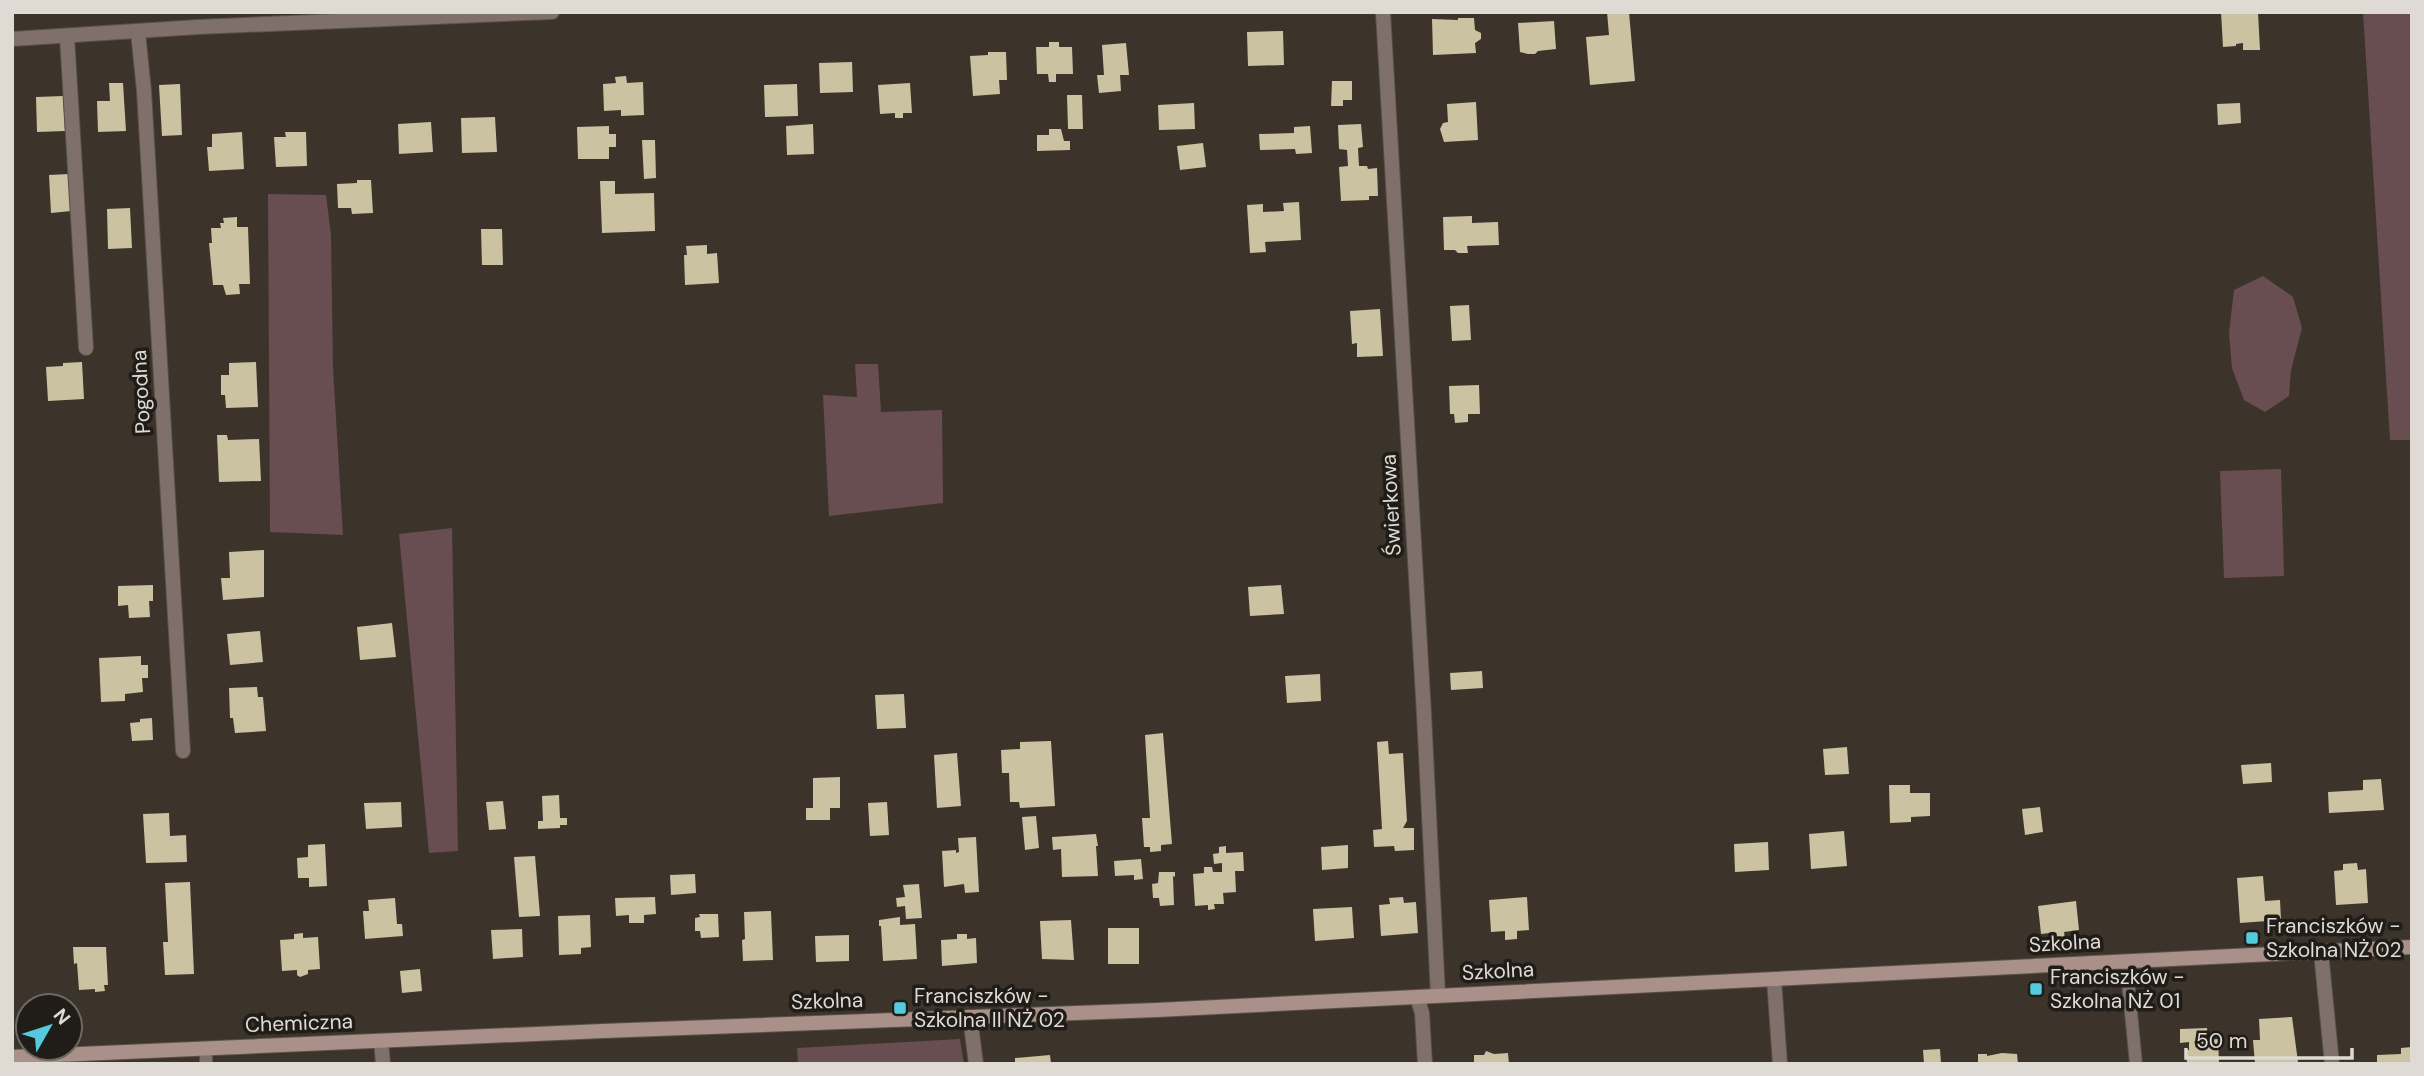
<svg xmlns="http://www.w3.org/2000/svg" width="2424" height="1076" font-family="'DM Sans',sans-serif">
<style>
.green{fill:#684d51}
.building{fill:#cac2a0}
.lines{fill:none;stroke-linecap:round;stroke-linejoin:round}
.lane-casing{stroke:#595249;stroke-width:14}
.street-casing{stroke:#595249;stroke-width:16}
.secondary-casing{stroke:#595249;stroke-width:16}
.lane{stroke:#80706b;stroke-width:12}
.street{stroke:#80706b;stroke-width:14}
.secondary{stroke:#a99088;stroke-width:14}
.poi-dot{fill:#55cadf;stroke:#201c18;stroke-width:2.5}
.labels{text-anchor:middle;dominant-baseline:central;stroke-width:7;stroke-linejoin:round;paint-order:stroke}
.street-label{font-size:21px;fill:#dfdad4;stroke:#201c18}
.poi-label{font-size:21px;fill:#dfdad4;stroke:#201c18;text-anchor:start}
</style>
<rect width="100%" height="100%" fill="#3c342b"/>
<g class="green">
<path d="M 2363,12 L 2412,12 L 2412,440 L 2390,440 Z"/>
<path d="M 268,194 L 326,195 L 331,235 L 333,368 L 343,535 L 270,532 Z"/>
<path d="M 2263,276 L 2293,297 L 2302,328 L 2291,370 L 2289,396 L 2265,412 L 2244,400 L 2232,368 L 2229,333 L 2234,290 Z"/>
<path d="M 855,364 L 878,364 L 881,412 L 942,410 L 943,503 L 829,516 L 823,395 L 857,397 Z"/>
<path d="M 2281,469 L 2284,576 L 2224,578 L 2220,471 Z"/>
<path d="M 452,528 L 458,851 L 429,853 L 399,534 Z"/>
<path d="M 960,1039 L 964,1064 L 798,1064 L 797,1048 Z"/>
</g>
<g class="building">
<path d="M 1607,12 L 1629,12 L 1635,81 L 1590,85 L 1586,37 L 1609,35 Z"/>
<path d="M 2221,12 L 2258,12 L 2260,50 L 2243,50 L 2243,43 L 2236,44 L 2236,46 L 2223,47 Z"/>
<path d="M 1458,18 L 1474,18 L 1475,30 L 1481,33 L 1481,39 L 1475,43 L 1476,53 L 1433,55 L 1432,19 L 1458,20 Z"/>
<path d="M 1554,21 L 1556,49 L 1538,51 L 1535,54 L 1528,54 L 1520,52 L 1518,23 Z"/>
<path d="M 1283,31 L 1284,65 L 1248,66 L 1247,32 Z"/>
<path d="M 1049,42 L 1059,42 L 1059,47 L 1072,47 L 1073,74 L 1056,74 L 1056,82 L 1049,82 L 1048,74 L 1037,74 L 1036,47 L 1049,47 Z"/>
<path d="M 1126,43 L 1129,75 L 1120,75 L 1121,91 L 1099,93 L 1097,75 L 1104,75 L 1102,45 Z"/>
<path d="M 988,52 L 1006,52 L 1007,80 L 999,80 L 1000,94 L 973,96 L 970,56 L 988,55 Z"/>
<path d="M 852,62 L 853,92 L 820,93 L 819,63 Z"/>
<path d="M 626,76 L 627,83 L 643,82 L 644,115 L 621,116 L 621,110 L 604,111 L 603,84 L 616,83 L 615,77 Z"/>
<path d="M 1332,81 L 1352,81 L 1352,100 L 1343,100 L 1343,106 L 1331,106 Z"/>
<path d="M 109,83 L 123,83 L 126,131 L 98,132 L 97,101 L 110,101 Z"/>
<path d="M 910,83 L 912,113 L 903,113 L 903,118 L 895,118 L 895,113 L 880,114 L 878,85 Z"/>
<path d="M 180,84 L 182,135 L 162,136 L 159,85 Z"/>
<path d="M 797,84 L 798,116 L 765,117 L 764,85 Z"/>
<path d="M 1067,95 L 1082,95 L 1083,129 L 1068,129 Z"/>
<path d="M 63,96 L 65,131 L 37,132 L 36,97 Z"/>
<path d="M 1476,102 L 1478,140 L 1444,142 L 1440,129 L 1443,123 L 1448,122 L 1447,104 Z"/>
<path d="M 1194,103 L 1195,129 L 1159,130 L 1158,105 Z"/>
<path d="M 2240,103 L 2241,123 L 2218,125 L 2217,104 Z"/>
<path d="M 495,117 L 497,152 L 462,153 L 461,118 Z"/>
<path d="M 431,122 L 433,152 L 399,154 L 398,124 Z"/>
<path d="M 813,124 L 814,154 L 787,155 L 786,126 Z"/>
<path d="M 1361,124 L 1363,147 L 1358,148 L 1359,166 L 1367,166 L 1368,169 L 1377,168 L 1378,196 L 1369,196 L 1369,200 L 1341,201 L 1339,167 L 1348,166 L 1347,150 L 1339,149 L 1338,125 Z"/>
<path d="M 609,126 L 609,134 L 616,134 L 616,147 L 609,147 L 609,159 L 578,159 L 577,127 Z"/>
<path d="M 1310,126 L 1312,153 L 1296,154 L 1295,149 L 1260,150 L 1259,134 L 1294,133 L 1294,127 Z"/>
<path d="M 1049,129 L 1061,129 L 1064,141 L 1070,141 L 1070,150 L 1037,151 L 1037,135 L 1049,135 Z"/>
<path d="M 242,132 L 244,169 L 209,171 L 207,147 L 212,147 L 212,134 Z"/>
<path d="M 285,132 L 306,132 L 307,166 L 276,167 L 274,137 L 286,137 Z"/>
<path d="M 642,140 L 655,140 L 656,178 L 644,179 Z"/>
<path d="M 1203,143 L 1206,167 L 1180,170 L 1177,146 Z"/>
<path d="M 69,174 L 71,211 L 51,213 L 49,175 Z"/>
<path d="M 357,180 L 371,180 L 373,213 L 352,214 L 351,208 L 338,208 L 337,184 L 357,183 Z"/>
<path d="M 600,181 L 615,181 L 615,194 L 654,193 L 655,231 L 602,233 Z"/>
<path d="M 1299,202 L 1301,240 L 1265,242 L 1266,252 L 1250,253 L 1247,205 L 1263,204 L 1263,212 L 1284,211 L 1283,203 Z"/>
<path d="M 130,208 L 132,248 L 108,249 L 107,209 Z"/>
<path d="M 1472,216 L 1472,223 L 1498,222 L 1499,245 L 1467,246 L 1468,253 L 1458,253 L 1455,250 L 1444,250 L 1443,217 Z"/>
<path d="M 237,217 L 237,227 L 248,227 L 250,284 L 239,284 L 240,294 L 226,295 L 223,285 L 213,285 L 209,243 L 212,243 L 211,228 L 221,228 L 220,223 L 224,223 L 223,218 Z"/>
<path d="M 481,229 L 502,229 L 503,265 L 482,265 Z"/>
<path d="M 707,245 L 707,254 L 717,253 L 719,283 L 685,285 L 684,255 L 687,255 L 686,246 Z"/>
<path d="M 1469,305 L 1471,340 L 1452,341 L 1450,306 Z"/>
<path d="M 1380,309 L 1383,356 L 1357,357 L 1357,343 L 1352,344 L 1350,311 Z"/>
<path d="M 82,362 L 84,399 L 48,401 L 46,367 L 63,366 L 63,363 Z"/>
<path d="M 256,362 L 258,407 L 226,408 L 225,395 L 221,395 L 221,375 L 229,375 L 229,363 Z"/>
<path d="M 1479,385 L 1480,414 L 1468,414 L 1468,422 L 1455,423 L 1454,414 L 1450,414 L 1449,386 Z"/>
<path d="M 217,435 L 227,435 L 228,440 L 259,439 L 261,481 L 219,482 Z"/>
<path d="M 264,550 L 264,597 L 223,600 L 221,578 L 230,578 L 229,552 Z"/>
<path d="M 153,585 L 153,601 L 149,601 L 150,617 L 129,618 L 128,605 L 118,606 L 118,586 Z"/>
<path d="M 1281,585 L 1284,614 L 1250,616 L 1248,587 Z"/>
<path d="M 392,623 L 396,657 L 360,660 L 357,627 Z"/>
<path d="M 260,631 L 263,662 L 230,665 L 227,634 Z"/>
<path d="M 141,656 L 141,665 L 148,665 L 148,678 L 142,678 L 143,692 L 125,694 L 125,701 L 101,702 L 99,658 Z"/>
<path d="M 1482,671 L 1483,688 L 1451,690 L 1450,673 Z"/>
<path d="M 1320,674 L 1321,701 L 1287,703 L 1285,676 Z"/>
<path d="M 257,687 L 258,697 L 263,697 L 266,731 L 235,733 L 233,718 L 230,718 L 229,688 Z"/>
<path d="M 904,694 L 906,728 L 877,729 L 875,695 Z"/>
<path d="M 152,718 L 153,740 L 132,741 L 130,723 L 140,722 L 140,719 Z"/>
<path d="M 1163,733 L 1172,844 L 1161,845 L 1161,851 L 1150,852 L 1150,847 L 1144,847 L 1142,818 L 1150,818 L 1145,735 Z"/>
<path d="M 1051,741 L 1055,806 L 1020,808 L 1019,802 L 1010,802 L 1009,773 L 1002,773 L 1001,750 L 1020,749 L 1020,742 Z"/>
<path d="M 1388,741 L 1389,754 L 1403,753 L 1407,821 L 1403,828 L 1414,828 L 1414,850 L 1395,851 L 1394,846 L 1374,847 L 1373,830 L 1382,829 L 1377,742 Z"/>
<path d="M 1847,747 L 1849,774 L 1825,775 L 1823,749 Z"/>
<path d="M 957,753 L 961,806 L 937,808 L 934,755 Z"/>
<path d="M 2271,763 L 2272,782 L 2243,784 L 2241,765 Z"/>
<path d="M 840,777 L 840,808 L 830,808 L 830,820 L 806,820 L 806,808 L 813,808 L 813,778 Z"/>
<path d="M 2381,779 L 2384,810 L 2329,813 L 2328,792 L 2363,790 L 2363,780 Z"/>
<path d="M 1889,785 L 1910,785 L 1910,793 L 1930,793 L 1930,816 L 1911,817 L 1911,822 L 1890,823 Z"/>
<path d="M 559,795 L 560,818 L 567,818 L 567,825 L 560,825 L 560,828 L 538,829 L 538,821 L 543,821 L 542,796 Z"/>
<path d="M 503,801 L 506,829 L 489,830 L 486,802 Z"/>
<path d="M 401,802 L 402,827 L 366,829 L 364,803 Z"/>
<path d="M 887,802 L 889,835 L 870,836 L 868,803 Z"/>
<path d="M 2040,807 L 2043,832 L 2025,835 L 2022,809 Z"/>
<path d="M 169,813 L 170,836 L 186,835 L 187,862 L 146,863 L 143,814 Z"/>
<path d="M 1036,816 L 1039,848 L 1025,850 L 1022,817 Z"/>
<path d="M 1844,831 L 1847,866 L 1811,869 L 1809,834 Z"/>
<path d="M 1096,834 L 1098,846 L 1096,846 L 1098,876 L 1062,877 L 1061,849 L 1053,850 L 1052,837 Z"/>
<path d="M 976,837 L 979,892 L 965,893 L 964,884 L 944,887 L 942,851 L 956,850 L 956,853 L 959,852 L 958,838 Z"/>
<path d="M 1768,842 L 1769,870 L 1735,872 L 1734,844 Z"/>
<path d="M 325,844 L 327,886 L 309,887 L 309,878 L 298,878 L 297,858 L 308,857 L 308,845 Z"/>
<path d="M 1348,845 L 1348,868 L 1322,870 L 1321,847 Z"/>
<path d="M 1226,846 L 1226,853 L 1243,852 L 1244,871 L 1235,871 L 1236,892 L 1223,893 L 1224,904 L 1214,904 L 1215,909 L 1208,910 L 1208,905 L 1195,906 L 1193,874 L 1204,873 L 1204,867 L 1212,867 L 1213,872 L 1222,872 L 1222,863 L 1214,864 L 1213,854 L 1219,853 L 1219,847 Z"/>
<path d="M 535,856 L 540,916 L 519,917 L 514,857 Z"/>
<path d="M 1141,859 L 1143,879 L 1134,880 L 1134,875 L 1115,876 L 1114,861 Z"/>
<path d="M 2357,863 L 2358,870 L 2366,869 L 2368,903 L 2336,905 L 2334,871 L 2343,870 L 2343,864 Z"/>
<path d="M 1159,872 L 1175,872 L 1175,877 L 1173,876 L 1174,905 L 1160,906 L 1159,898 L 1153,898 L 1152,884 L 1158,883 Z"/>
<path d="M 695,874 L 696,893 L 671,895 L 670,875 Z"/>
<path d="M 2263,876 L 2265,901 L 2280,900 L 2281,920 L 2240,923 L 2237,878 Z"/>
<path d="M 190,882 L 194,974 L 165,975 L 163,942 L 168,942 L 165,883 Z"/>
<path d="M 919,884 L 922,918 L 906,919 L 905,906 L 897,907 L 896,898 L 905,897 L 903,885 Z"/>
<path d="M 655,897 L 656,914 L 644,915 L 644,923 L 629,923 L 629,915 L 616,916 L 615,898 Z"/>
<path d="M 1403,897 L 1404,903 L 1416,902 L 1418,933 L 1381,936 L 1379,905 L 1390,904 L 1389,898 Z"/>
<path d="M 1527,897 L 1529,930 L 1517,931 L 1517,939 L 1505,940 L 1505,931 L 1491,932 L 1489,900 Z"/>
<path d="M 395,898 L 397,924 L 402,924 L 403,936 L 365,939 L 363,911 L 369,911 L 368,900 Z"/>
<path d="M 2076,901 L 2079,930 L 2064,932 L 2065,939 L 2050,941 L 2050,933 L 2041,934 L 2038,906 Z"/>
<path d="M 1352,907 L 1354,938 L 1315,941 L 1313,909 Z"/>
<path d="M 771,911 L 773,960 L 743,961 L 742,940 L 745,939 L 744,912 Z"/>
<path d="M 699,914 L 718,914 L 719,937 L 701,938 L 700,931 L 695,931 L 695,918 L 700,917 Z"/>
<path d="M 590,915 L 591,947 L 581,948 L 581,954 L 559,955 L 558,916 Z"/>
<path d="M 900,917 L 900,925 L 915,924 L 917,959 L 883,961 L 881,926 L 879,926 L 879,920 Z"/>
<path d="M 1071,920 L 1074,960 L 1042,959 L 1040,921 Z"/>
<rect x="1108" y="928" width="31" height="36"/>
<path d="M 522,929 L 523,957 L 493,959 L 491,930 Z"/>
<path d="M 303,933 L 303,938 L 318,937 L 320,969 L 308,970 L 308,974 L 300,977 L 297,975 L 297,970 L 282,971 L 280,940 L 294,939 L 294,934 Z"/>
<path d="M 957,934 L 967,934 L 967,939 L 976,938 L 977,963 L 942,966 L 941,940 L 957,939 Z"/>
<path d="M 849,935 L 849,961 L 816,962 L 815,936 Z"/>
<path d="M 73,947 L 106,947 L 108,985 L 104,985 L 105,991 L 95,992 L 95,989 L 79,990 L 77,963 L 74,964 Z"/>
<path d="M 420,969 L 422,991 L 402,993 L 400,971 Z"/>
<path d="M 2292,1017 L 2298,1062 L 2255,1064 L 2253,1040 L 2260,1040 L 2259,1019 Z"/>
<path d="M 2207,1028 L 2208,1040 L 2218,1039 L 2219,1063 L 2187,1064 L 2186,1050 L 2189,1050 L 2189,1042 L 2180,1043 L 2180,1029 Z"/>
<path d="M 2412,1047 L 2412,1064 L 2377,1064 L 2377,1055 L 2401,1054 L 2401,1048 Z"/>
<path d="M 1940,1049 L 1941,1064 L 1924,1064 L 1923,1050 Z"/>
<path d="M 1486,1051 L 1494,1054 L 1508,1053 L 1509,1064 L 1474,1064 L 1474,1055 L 1484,1055 Z"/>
<path d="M 2002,1053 L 2017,1054 L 2018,1064 L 1978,1064 L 1978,1054 L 1987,1054 L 1987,1056 Z"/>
<path d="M 1050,1055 L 1051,1064 L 1015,1064 L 1015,1058 Z"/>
</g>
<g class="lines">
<defs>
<g id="lane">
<path d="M 2126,961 L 2136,1064"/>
<path d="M 206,1048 L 206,1064"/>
</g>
<g id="street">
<path d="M 1383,12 L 1424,714 L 1438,995"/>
<path d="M 138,32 L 144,91 L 183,751"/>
<path d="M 67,37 L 86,348"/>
<path d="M 12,39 L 198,27 L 552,12"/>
<path d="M 2321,952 L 2332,1064"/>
<path d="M 1774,979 L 1780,1064"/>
<path d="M 1417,997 L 1422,1013 L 1425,1064"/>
<path d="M 970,1017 L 976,1064"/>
<path d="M 381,1041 L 383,1064"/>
</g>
<path id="secondary" d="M 12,1057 L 603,1031 L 1157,1010 L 2412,947"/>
</defs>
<use href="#lane" class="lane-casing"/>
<use href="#street" class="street-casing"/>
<use href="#secondary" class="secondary-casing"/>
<use href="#lane" class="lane"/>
<use href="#street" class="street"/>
<use href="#secondary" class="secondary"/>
</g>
<g class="poi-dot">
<rect x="2245" y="931" width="14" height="14" rx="3.5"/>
<rect x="2029" y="982" width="14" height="14" rx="3.5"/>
<rect x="893" y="1001" width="14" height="14" rx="3.5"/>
</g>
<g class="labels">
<g class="street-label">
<text transform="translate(141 392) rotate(-93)">Pogodna</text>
<text transform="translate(1391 505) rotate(-93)">Świerkowa</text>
<text transform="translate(2065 943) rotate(-3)">Szkolna</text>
<text transform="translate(1498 971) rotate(-3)">Szkolna</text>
<text transform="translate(827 1001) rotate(-2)">Szkolna</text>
<text transform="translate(299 1023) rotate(-2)">Chemiczna</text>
</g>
<g class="poi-label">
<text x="2266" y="926">Franciszków -<tspan x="2266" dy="24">Szkolna NŻ 02</tspan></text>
<text x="2050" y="977">Franciszków -<tspan x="2050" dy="24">Szkolna NŻ 01</tspan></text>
<text x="914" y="996">Franciszków -<tspan x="914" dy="24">Szkolna II NŻ 02</tspan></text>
</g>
</g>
<rect width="2424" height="1076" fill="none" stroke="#dfdad4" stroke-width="28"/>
<g transform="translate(49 1027) rotate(51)"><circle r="33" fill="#201c18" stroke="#6c6863" stroke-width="2"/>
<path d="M0-5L12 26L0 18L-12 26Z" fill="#55cadf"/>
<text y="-10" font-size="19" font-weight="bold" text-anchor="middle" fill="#dfdad4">N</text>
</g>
<path d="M2186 1048v10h166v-10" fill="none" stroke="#dfdad4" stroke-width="3.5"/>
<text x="2196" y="1048" font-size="21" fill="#dfdad4" stroke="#201c18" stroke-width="5" paint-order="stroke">50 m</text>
</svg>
